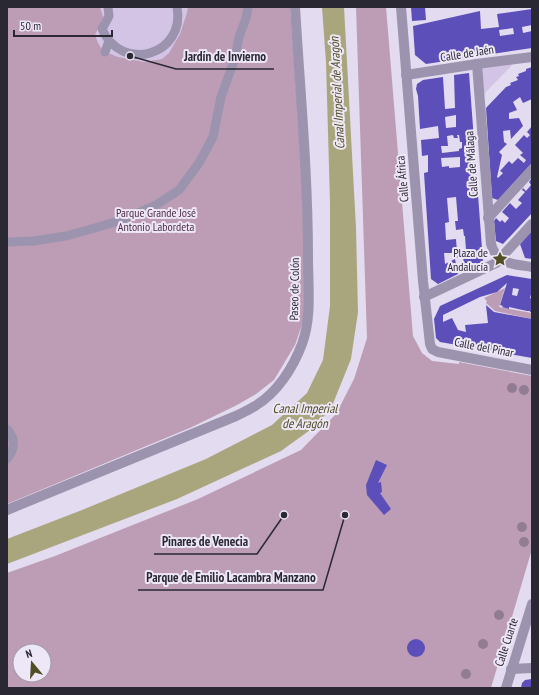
<svg xmlns="http://www.w3.org/2000/svg" width="539" height="695" font-family="'PT Sans Narrow',sans-serif">
<style>
.green{fill:#bc9db5;fill-rule:evenodd}
.plaza{fill:#d3c4e5}
.water{fill:#a9a67d}
.building{fill:#5d4fb9;fill-rule:evenodd}
.lines{fill:none;stroke-linecap:round;stroke-linejoin:round}
.pedestrian{stroke:#9c94ae;stroke-width:9}
.minor{stroke:#9c94ae;stroke-width:10}
.tree{fill:#927c93}
.labels{text-anchor:middle;dominant-baseline:central;stroke-width:4;stroke-linejoin:round;paint-order:stroke}
.street-label{font-size:12px;fill:#2a2833;stroke:#eee7f7}
.park-label{font-size:12px;fill:#4f2e47;stroke:#eee7f7}
.poi-label{font-size:12px;fill:#2a2833;stroke:#eee7f7;text-anchor:end}
.water-label{font-size:13px;font-style:italic;fill:#504e22;stroke:#eee7f7}
.leader{fill:none;stroke:#2a2833;stroke-width:1.5}
.callout-dot{fill:#2a2833;stroke:#eee7f7;stroke-width:1.5}
.callout-label{font-size:13px;text-anchor:middle;font-weight:bold;fill:#2a2833;stroke:#eee7f7;stroke-width:4;stroke-linejoin:round;paint-order:stroke}
</style>
<rect width="100%" height="100%" fill="#e3dbef"/>
<g class="green">
<path d="M 7,7 L 290,7 L 306,224 L 304,319 L 295,345 L 274,380 L 256,394 L 237,405 L 192,427 L 7,504 Z"/>
<path d="M 356,7 L 386,7 L 413,336 L 422,353 L 432,361 L 459,364 L 459,362 L 532,376 L 532,549 L 491,688 L 7,688 L 7,573 L 55,556 L 198,499 L 301,450 L 336,414 L 354,379 L 367,338 ZM 20,651 L 44,651 L 44,675 L 20,675 Z"/>
<path d="M 505,288 L 499,307 L 532,313 L 532,319 L 495,311 L 486,303 L 487,301 L 484,298 Z"/>
</g>
<g class="plaza">
<path d="M 100,7 L 188,7 L 187,13 L 180,34 L 169,53 L 162,59 L 144,62 L 118,57 L 103,51 L 98,43 L 95,35 L 103,17 Z"/>
<path d="M 519,58 L 479,99 L 477,64 Z"/>
</g>
<path class="water" d="M 322,7 L 344,7 L 356,228 L 358,312 L 351,359 L 332,406 L 317,425 L 281,451 L 177,499 L 7,564 L 7,539 L 82,510 L 206,459 L 272,425 L 307,393 L 323,360 L 330,306 L 330,202 L 326,62 Z"/>
<g class="building">
<path d="M 411,7 L 425,7 L 426,20 L 412,21 Z"/>
<path d="M 532,9 L 532,25 L 522,27 L 523,33 L 532,31 L 532,48 L 426,64 L 415,55 L 413,26 L 480,11 L 481,29 L 499,27 L 497,14 ZM 513,28 L 514,34 L 500,36 L 499,30 Z"/>
<path d="M 532,67 L 532,99 L 523,103 L 520,97 L 513,102 L 517,110 L 509,113 L 509,119 L 519,118 L 523,126 L 511,139 L 510,130 L 503,131 L 504,142 L 507,144 L 499,152 L 502,155 L 497,177 L 498,178 L 503,173 L 500,171 L 509,161 L 512,164 L 518,158 L 524,163 L 526,160 L 520,155 L 523,153 L 515,145 L 524,135 L 527,138 L 530,135 L 527,132 L 532,126 L 532,163 L 498,200 L 492,198 L 486,108 L 506,87 L 511,85 L 510,83 L 518,80 L 516,77 L 519,76 L 518,74 L 526,71 L 526,69 Z"/>
<path d="M 469,73 L 483,262 L 465,270 L 463,257 L 466,256 L 466,254 L 460,254 L 460,257 L 455,258 L 453,253 L 444,253 L 445,264 L 455,259 L 458,274 L 438,284 L 431,279 L 424,173 L 428,172 L 428,155 L 422,156 L 421,140 L 439,138 L 438,126 L 420,129 L 418,96 L 416,89 L 417,84 L 423,80 L 443,77 L 445,109 L 455,108 L 454,75 ZM 456,115 L 456,127 L 446,128 L 445,117 ZM 453,135 L 454,138 L 458,138 L 457,135 L 459,135 L 460,142 L 462,142 L 462,148 L 459,149 L 459,151 L 442,153 L 441,146 L 448,146 L 447,136 ZM 460,157 L 460,167 L 449,168 L 449,166 L 442,167 L 441,158 ZM 456,197 L 458,221 L 455,221 L 456,230 L 463,229 L 464,236 L 465,236 L 466,250 L 457,252 L 456,239 L 446,240 L 445,223 L 449,222 L 447,198 Z"/>
<path d="M 532,178 L 532,213 L 503,244 L 496,241 L 494,221 L 496,218 L 500,222 L 502,220 L 505,223 L 509,218 L 502,212 L 510,203 L 516,209 L 522,203 L 518,200 L 525,192 L 522,190 L 523,188 L 526,191 L 531,185 L 529,182 Z"/>
<path d="M 532,230 L 532,259 L 525,258 L 520,244 Z"/>
<path d="M 507,275 L 532,279 L 532,291 L 530,298 L 532,299 L 532,312 L 530,312 L 530,311 L 527,311 L 509,307 L 509,309 L 502,307 L 503,306 L 500,305 L 507,283 L 497,292 L 480,297 L 443,315 L 443,322 L 452,318 L 458,330 L 466,332 L 465,325 L 488,323 L 486,305 L 494,312 L 532,319 L 532,358 L 440,342 L 436,338 L 434,319 L 440,306 ZM 513,288 L 519,289 L 517,296 L 512,295 Z"/>
<path d="M 376,460 L 387,465 L 378,483 L 381,482 L 382,492 L 380,493 L 391,509 L 384,515 L 367,495 L 366,485 Z"/>
<circle cx="416" cy="648" r="9"/>
<path d="M 532,679 L 532,688 L 521,688 L 522,683 L 525,680 Z"/>
</g>
<g class="lines">
<g class="pedestrian">
<path d="M 108,7 L 109,16 L 102,29 C 122,74 186,55 177,7"/>
<path d="M 105,52 L 109,41"/>
<path d="M 7,242 L 34,241 L 66,236 L 102,226 L 124,219 L 156,205 L 179,190 L 199,163 L 213,137 L 221,97 L 235,58 L 239,37 L 246,18 L 248,7"/>
<path d="M 7,429 C 16,439 15,449 7,459"/>
</g>
<g class="minor">
<path d="M 401,7 L 423,281 L 430,344 L 432,349 L 438,352 L 532,370"/>
<path d="M 477,64 L 491,244 C 497,265 514,264 532,267"/>
<path d="M 406,75 L 477,64 L 532,57"/>
<path d="M 488,218 L 532,170"/>
<path d="M 424,297 L 496,263 L 532,224"/>
<path d="M 7,510 L 236,416 C 242,413 249,410 255,406 C 277,393 293,368 302,344 C 312,317 308,286 308,258 C 308,174 300,90 295,7"/>
<path d="M 511,669 L 532,668"/>
<path d="M 506,688 L 532,604"/>
</g>
</g>
<g class="tree">
<circle cx="512" cy="388" r="5"/>
<circle cx="524" cy="390" r="5"/>
<circle cx="522" cy="527" r="5"/>
<circle cx="524" cy="542" r="5"/>
<circle cx="499" cy="615" r="5"/>
<circle cx="483" cy="644" r="5"/>
<circle cx="466" cy="674" r="5"/>
</g>
<defs>
<symbol id="sight-bare" viewBox="-9 -9 18 18"><path d="M0-6L1.8-2.2L6-1.7L2.9 1.2L3.7 5.4L0 3.3L-3.7 5.4L-2.9 1.2L-6-1.7L-1.8-2.2Z" fill="#504e22" stroke="#eee7f7" stroke-width="2.5" paint-order="stroke"/></symbol>
</defs>
<g fill-rule="evenodd">
<use href="#sight-bare" x="489" y="248" width="22" height="22"/>
</g>
<g class="labels">
<g class="street-label">
<text transform="translate(467 53) rotate(-9)">Calle de Jaén</text>
<text transform="translate(471 164) rotate(-94)">Calle de Málaga</text>
<text transform="translate(402 179) rotate(-95)">Calle África</text>
<text transform="translate(294 289) rotate(-89)">Paseo de Colón</text>
<text transform="translate(484 347) rotate(11)">Calle del Pinar</text>
<text transform="translate(506 642) rotate(-72)">Calle Cuarte</text>
</g>
<g class="park-label">
<text x="156" y="212">Parque Grande José<tspan x="156" dy="14">Antonio Labordeta</tspan></text>
</g>
<g class="poi-label">
<text x="488" y="252">Plaza de<tspan x="488" dy="14">Andalucía</tspan></text>
</g>
<g class="water-label">
<text transform="translate(337 93) rotate(-93)">Canal Imperial de Aragón</text>
<text x="305" y="408">Canal Imperial<tspan x="305" dy="15">de Aragón</tspan></text>
</g>
</g>
<path class="leader" d="M130 56L176 69H274M284 515L257 554H154M345 515L323 590H138"/>
<g class="callout-dot">
<circle cx="130" cy="56" r="4"/>
<circle cx="284" cy="515" r="4"/>
<circle cx="345" cy="515" r="4"/>
</g>
<g class="callout-label">
<text x="225" y="61">Jardín de Invierno</text>
<text x="205" y="546">Pinares de Venecia</text>
<text x="231" y="582">Parque de Emilio Lacambra Manzano</text>
</g>
<rect width="539" height="695" fill="none" stroke="#2a2833" stroke-width="16"/>
<g transform="translate(32 663) rotate(342)"><circle r="19" fill="#eee7f7" stroke="#a09ba9"/>
<path d="M0-3L7 15L0 10L-7 15Z" fill="#504e22"/>
<text y="-6" font-size="11" font-weight="bold" text-anchor="middle" fill="#2a2833">N</text>
</g>
<path d="M14 30v6h98v-6" fill="none" stroke="#2a2833" stroke-width="2"/>
<text x="20" y="30" font-size="12" fill="#2a2833" stroke="#eee7f7" stroke-width="3" paint-order="stroke">50 m</text>
</svg>
